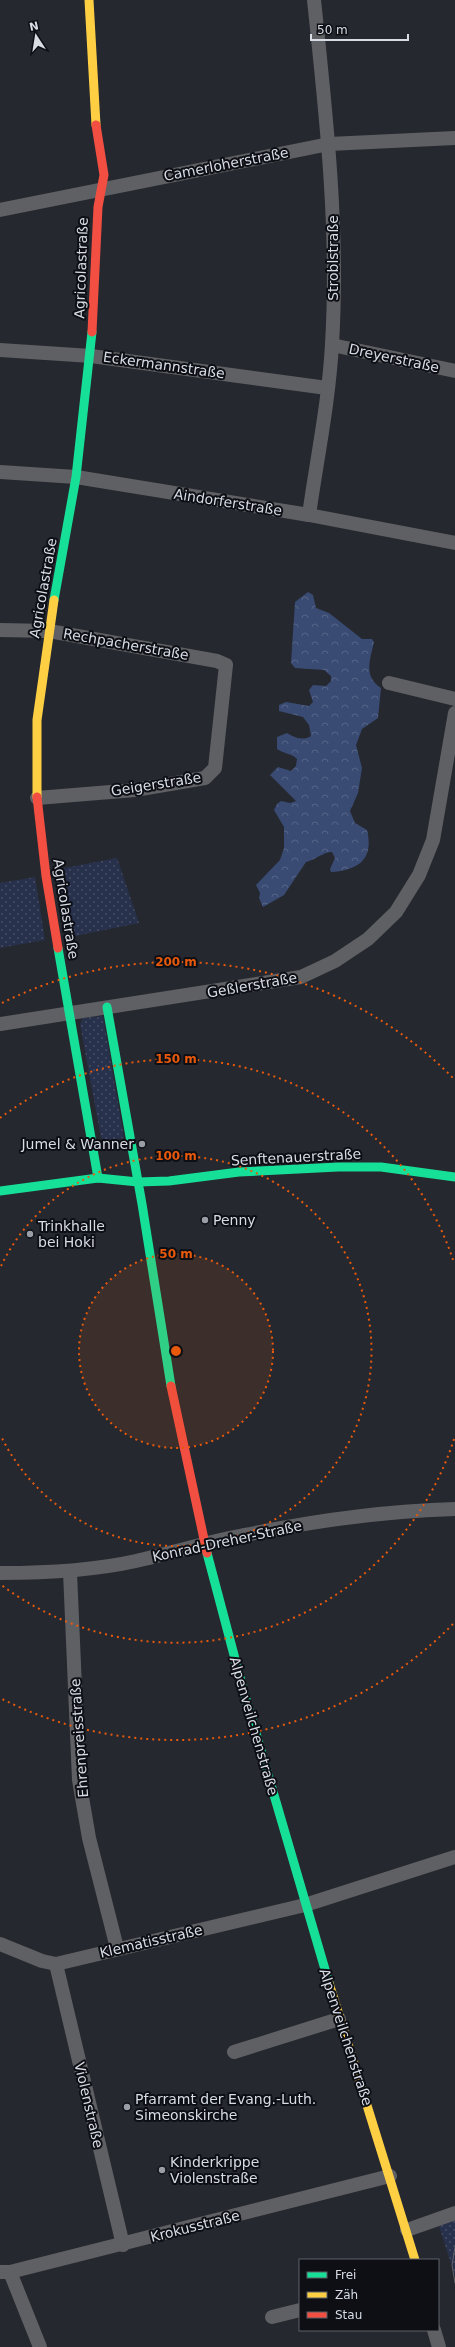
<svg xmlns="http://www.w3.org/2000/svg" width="455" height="2347" font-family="'DejaVu Sans',sans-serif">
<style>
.forest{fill:url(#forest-crowns)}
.park{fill:url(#park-dots)}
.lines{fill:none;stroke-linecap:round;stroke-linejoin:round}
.street{stroke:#5f6063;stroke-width:14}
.fast{stroke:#16e098;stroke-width:9}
.slow{stroke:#ffcf43;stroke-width:9}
.jam{stroke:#f24e42;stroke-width:9}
.tram{stroke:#616467;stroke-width:1}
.ring{fill:none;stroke:#e8590c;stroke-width:2;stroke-dasharray:2 4}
.poi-dot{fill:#999da5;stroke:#0d0f15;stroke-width:1.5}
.labels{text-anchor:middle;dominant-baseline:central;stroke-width:4;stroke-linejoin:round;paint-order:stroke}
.street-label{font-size:14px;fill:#d8dce5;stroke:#0d0f15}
.poi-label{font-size:14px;fill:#d8dce5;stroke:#0d0f15;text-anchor:start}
.centre{fill:#e8590c;stroke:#0d0f15;stroke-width:2}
.ring-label{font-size:12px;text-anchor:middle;font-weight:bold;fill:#e8590c;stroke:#0d0f15;stroke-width:4;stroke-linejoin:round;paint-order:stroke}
</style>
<defs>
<pattern id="forest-crowns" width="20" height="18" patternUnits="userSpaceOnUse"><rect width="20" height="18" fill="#394a73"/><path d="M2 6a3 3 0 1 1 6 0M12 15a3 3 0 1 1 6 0" fill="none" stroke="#556487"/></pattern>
<pattern id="park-dots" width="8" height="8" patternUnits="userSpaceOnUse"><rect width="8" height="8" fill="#27314b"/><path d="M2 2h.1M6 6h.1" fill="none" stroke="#464e65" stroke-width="1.8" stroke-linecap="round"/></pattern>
</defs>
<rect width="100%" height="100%" fill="#25282f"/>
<path class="forest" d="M 308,592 L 313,595 L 316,608 L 329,613 L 362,639 L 372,639 L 374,642 C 370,660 363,676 381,688 L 378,718 L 362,729 L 356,745 L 362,768 L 358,793 L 350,811 L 355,823 L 367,830 C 374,859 359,870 331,872 L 330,869 L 335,858 L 332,852 C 323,852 315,860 306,862 L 284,895 L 263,907 L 259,898 L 260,893 L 256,885 L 280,860 L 284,848 L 284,827 L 274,810 L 277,804 L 281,801 L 290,803 L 296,801 L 270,775 L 278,767 L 291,771 L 296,766 L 297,759 C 291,753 284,754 277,749 L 277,737 L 287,733 C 295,738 303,741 311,736 L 309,725 L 303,717 L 279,711 L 279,705 L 286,702 L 309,706 L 313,702 L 309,690 L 313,685 L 326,686 L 331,681 L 331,676 L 324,670 L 295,668 L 291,663 L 295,602 Z"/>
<g class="park">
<path d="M 117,858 L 139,923 L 65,938 L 54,870 Z"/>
<path d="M 35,877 L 45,940 L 0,948 L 0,883 Z"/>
<path d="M 103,1016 L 124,1138 L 106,1141 L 101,1138 L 80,1024 L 83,1018 Z"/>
<path d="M 455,2219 L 455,2276 L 439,2226 Z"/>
</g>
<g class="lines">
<g class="street">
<path d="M 0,210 L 329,144 L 455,138"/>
<path d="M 332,345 L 455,371"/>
<path d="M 0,350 L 91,356 L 327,388"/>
<path d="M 0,472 L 76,477 L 309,515 L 455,543"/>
<path d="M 309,515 C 317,458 329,401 332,344 C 339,229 326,114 314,0"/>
<path d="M 0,630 L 49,631 L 217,661 L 226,665 L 215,768 L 205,778 L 135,790 L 37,798"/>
<path d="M 389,683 L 455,699"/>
<path d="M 0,1024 L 301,977 L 335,961 L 368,939 L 396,912 L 419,875 L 433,840 L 455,713"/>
<path d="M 70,1572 L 79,1780 L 89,1838 L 117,1948"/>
<path d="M 0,1573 C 46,1573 91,1571 136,1561 C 172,1553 208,1542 245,1535 C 313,1521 385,1511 455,1509"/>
<path d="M 0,1944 L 42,1961 L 56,1964 L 305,1905 L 455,1857"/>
<path d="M 56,1964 L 123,2245"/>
<path d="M 234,2052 L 339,2019"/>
<path d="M 407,2230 L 455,2213"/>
<path d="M 0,2272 L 10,2272 L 390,2176"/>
<path d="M 10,2272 L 40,2347"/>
<path d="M 272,2317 L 300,2310"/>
<path d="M 434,2330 L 439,2347"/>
</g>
<g class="fast">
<path d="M 54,600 L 76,477 L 92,332"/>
<path d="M 58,948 L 98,1178"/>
<path d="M 107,1007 L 142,1204 L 171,1386"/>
<path d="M 0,1191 L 98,1178 L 138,1182 L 169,1181 L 239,1172 L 338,1167 L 381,1167 L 455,1177"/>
<path d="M 207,1553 L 243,1689 L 329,1983"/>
</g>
<g class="slow">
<path d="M 89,0 L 96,125"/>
<path d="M 37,797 L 37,720 L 54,600"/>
<path d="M 329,1983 L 415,2260"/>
</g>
<g class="jam">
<path d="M 92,332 L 98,207 L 104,175 L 96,125"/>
<path d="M 37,797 L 46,876 L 58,948"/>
<path d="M 171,1386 L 207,1553"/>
</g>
<path class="tram" d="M 455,2247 L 452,2265 L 455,2283"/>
</g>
<circle cx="176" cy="1351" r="97" fill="#e8590c" fill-opacity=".12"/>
<g class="ring">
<circle cx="176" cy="1351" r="97"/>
<path d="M1 1266A195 195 0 1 1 1 1436"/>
<path d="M454 1439A292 292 0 0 1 0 1584M0 1118A292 292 0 0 1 454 1263"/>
<path d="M453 1624A389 389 0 0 1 2 1699M2 1003A389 389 0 0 1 453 1078"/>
</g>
<g class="poi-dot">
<circle cx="142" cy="1144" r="4"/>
<circle cx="205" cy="1220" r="4"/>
<circle cx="30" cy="1234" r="4"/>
<circle cx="127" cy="2107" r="4"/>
<circle cx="162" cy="2170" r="4"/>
</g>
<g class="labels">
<g class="street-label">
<text transform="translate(226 164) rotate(-11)">Camerloherstraße</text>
<text transform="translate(333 258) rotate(-90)">Stroblstraße</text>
<text transform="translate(81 268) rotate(-88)">Agricolastraße</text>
<text transform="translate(394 358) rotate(12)">Dreyerstraße</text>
<text transform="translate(164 365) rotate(8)">Eckermannstraße</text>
<text transform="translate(228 502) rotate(9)">Aindorferstraße</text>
<text transform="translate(43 588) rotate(-80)">Agricolastraße</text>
<text transform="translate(126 644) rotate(10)">Rechpacherstraße</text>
<text transform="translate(156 784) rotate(-9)">Geigerstraße</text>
<text transform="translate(66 909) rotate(81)">Agricolastraße</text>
<text transform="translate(252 985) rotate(-10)">Geßlerstraße</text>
<text transform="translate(296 1157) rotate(-3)">Senftenauerstraße</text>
<text transform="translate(227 1541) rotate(-12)">Konrad-Dreher-Straße</text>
<text transform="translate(254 1726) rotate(74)">Alpenveilchenstraße</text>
<text transform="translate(79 1738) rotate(-94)">Ehrenpreisstraße</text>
<text transform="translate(151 1941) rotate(-13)">Klematisstraße</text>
<text transform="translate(346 2037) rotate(72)">Alpenveilchenstraße</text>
<text transform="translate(89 2105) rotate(77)">Violenstraße</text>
<text transform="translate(195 2226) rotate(-14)">Krokusstraße</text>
</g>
<g class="poi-label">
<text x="134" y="1144" text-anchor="end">Jumel &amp; Wanner</text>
<text x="213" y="1220">Penny</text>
<text x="38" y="1226">Trinkhalle<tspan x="38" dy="16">bei Hoki</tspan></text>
<text x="135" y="2099">Pfarramt der Evang.-Luth.<tspan x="135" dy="16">Simeonskirche</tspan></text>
<text x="170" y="2162">Kinderkrippe<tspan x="170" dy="16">Violenstraße</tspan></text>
</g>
</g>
<circle cx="176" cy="1351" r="6" class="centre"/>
<g class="ring-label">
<text x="176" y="966">200 m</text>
<text x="176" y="1063">150 m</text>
<text x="176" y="1160">100 m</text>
<text x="176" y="1258">50 m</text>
</g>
<rect x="299" y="2259" width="140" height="72" fill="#0d0f15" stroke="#5e6168"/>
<rect x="307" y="2272" width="20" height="6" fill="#16e098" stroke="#5e6168"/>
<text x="335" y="2279" font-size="12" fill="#d8dce5">Frei</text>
<rect x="307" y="2292" width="20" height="6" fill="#ffcf43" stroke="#5e6168"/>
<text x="335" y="2299" font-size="12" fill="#d8dce5">Zäh</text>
<rect x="307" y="2312" width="20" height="6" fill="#f24e42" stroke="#5e6168"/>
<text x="335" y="2319" font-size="12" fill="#d8dce5">Stau</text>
<g transform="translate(36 36) rotate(348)" stroke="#0d0f15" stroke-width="3" paint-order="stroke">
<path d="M0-3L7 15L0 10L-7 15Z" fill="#d8dce5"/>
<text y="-6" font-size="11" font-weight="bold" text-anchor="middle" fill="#d8dce5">N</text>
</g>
<path d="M311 34v6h97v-6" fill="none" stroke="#d8dce5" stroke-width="2"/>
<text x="317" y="34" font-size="12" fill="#d8dce5" stroke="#0d0f15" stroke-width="3" paint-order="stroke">50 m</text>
</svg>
